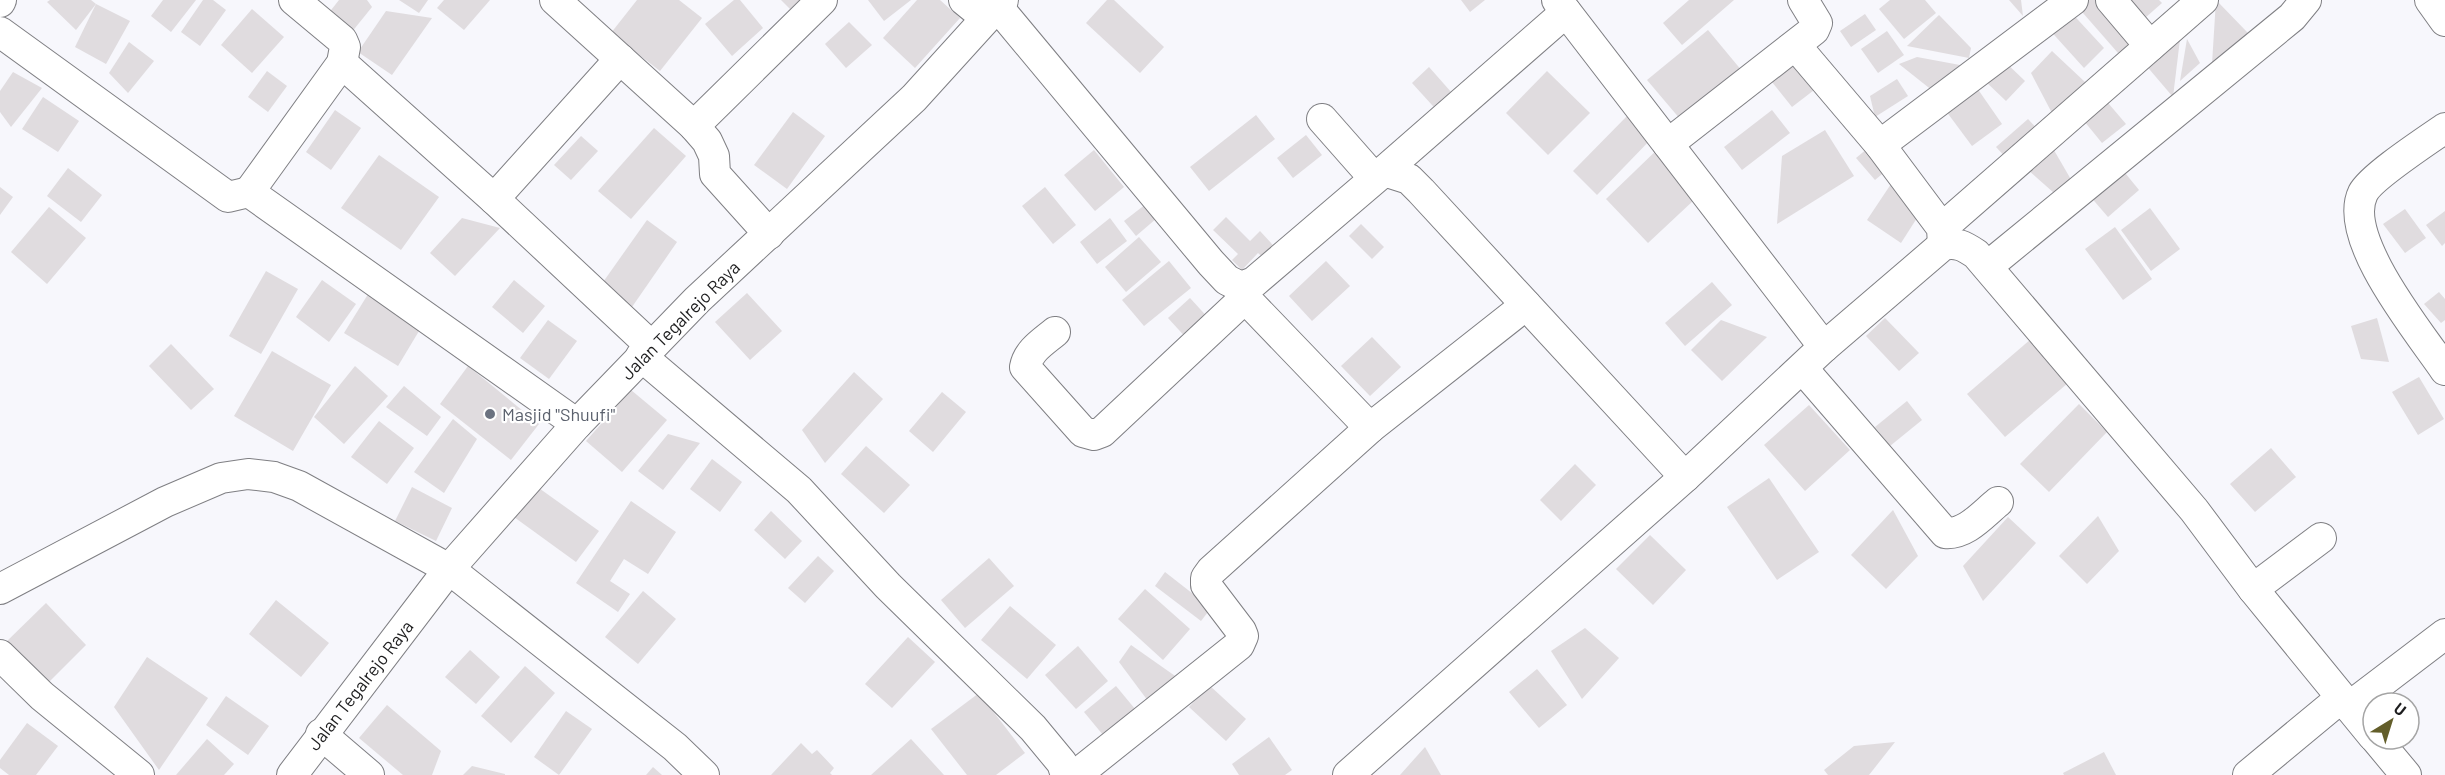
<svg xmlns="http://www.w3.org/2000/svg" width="2445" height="775" font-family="Barlow,sans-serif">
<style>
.building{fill:#e0dcdf}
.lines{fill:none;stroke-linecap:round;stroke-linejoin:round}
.minor-casing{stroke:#7f7f83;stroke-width:32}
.minor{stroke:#fff;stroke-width:30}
.worship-dot{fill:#6b7280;stroke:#fff;stroke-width:2}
.labels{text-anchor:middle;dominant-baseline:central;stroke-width:4.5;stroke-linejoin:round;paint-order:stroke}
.street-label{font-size:18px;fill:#1d1d1e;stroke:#fff}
.worship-label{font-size:18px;fill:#5b616d;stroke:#fff;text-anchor:start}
</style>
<rect width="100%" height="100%" fill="#f7f7fc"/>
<g class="building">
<path d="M 50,0 L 91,0 L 96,4 L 76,30 L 47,2 Z"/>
<path d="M 163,0 L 196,0 L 171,32 L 151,16 Z"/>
<path d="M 203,0 L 213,0 L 226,10 L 200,46 L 181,32 Z"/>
<path d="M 339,0 L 367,0 L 372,7 L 351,33 L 328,14 Z"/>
<path d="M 399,0 L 428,0 L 419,13 Z"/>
<path d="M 444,0 L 490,0 L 464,30 L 437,8 Z"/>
<path d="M 637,0 L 679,0 L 702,18 L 660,71 L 611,33 Z"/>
<path d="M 734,0 L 740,0 L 763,28 L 732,56 L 705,24 Z"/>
<path d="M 781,0 L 801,0 L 791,10 Z"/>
<path d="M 868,0 L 911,0 L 884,21 Z"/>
<path d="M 917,0 L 940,0 L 960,18 L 915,68 L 883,38 Z"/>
<path d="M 1107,0 L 1114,0 L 1164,47 L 1140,73 L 1086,23 Z"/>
<path d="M 1461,0 L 1485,0 L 1470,12 Z"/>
<path d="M 1689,0 L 1734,0 L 1682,45 L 1663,23 Z"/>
<path d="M 1890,0 L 1925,0 L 1936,13 L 1904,39 L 1879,9 Z"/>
<path d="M 2009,0 L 2021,0 L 2023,16 Z"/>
<path d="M 2082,0 L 2105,0 L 2144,45 L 2125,61 L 2076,5 Z"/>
<path d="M 2128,0 L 2159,0 L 2162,3 L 2145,18 Z"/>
<path d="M 2216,0 L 2248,33 L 2212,64 Z"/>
<path d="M 96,4 L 130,21 L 106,64 L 75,47 Z"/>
<path d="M 2067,8 L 2104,48 L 2084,68 L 2047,27 Z"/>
<path d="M 252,9 L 284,37 L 252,73 L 221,45 Z"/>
<path d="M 386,11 L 432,18 L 392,75 L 358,52 Z"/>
<path d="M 1865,14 L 1876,30 L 1851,47 L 1840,31 Z"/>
<path d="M 1939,15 L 1971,48 L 1969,58 L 1907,46 Z"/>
<path d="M 849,22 L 872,45 L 846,68 L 825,44 Z"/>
<path d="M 1708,30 L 1747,77 L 1686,126 L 1647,80 Z"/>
<path d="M 1887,31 L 1904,55 L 1878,73 L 1861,49 Z"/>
<path d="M 2181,31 L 2173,97 L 2144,63 Z"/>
<path d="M 2187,39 L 2200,63 L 2180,81 Z"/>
<path d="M 129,42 L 154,61 L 128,93 L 109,73 Z"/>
<path d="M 2052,51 L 2085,82 L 2053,115 L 2031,73 Z"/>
<path d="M 1917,57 L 1960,65 L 1938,95 L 1899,64 Z"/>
<path d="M 1802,58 L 1822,84 L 1792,107 L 1772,82 Z"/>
<path d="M 2002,59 L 2025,81 L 2006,101 L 1983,79 Z"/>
<path d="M 1429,67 L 1459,101 L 1442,116 L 1412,83 Z"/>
<path d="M 267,71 L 287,86 L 268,112 L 248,97 Z"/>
<path d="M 1547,71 L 1590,113 L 1548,155 L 1506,113 Z"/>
<path d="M 13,72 L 42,88 L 11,127 L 0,112 L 0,91 Z"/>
<path d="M 1897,79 L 1908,96 L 1875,117 L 1870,96 Z"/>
<path d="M 1977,88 L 2002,124 L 1972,146 L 1946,111 Z"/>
<path d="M 43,97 L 79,121 L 58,152 L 22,129 Z"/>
<path d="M 2103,97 L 2126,124 L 2102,143 L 2080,116 Z"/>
<path d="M 335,110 L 361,128 L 331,170 L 306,152 Z"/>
<path d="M 1772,110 L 1790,133 L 1742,170 L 1724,147 Z"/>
<path d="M 793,112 L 825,136 L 787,189 L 754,165 Z"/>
<path d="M 1630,113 L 1654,136 L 1597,195 L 1573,171 Z"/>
<path d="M 1256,115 L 1275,139 L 1209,191 L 1190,167 Z"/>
<path d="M 2028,119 L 2040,132 L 2008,160 L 1996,147 Z"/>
<path d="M 654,128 L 686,156 L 631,219 L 598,191 Z"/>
<path d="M 1825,130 L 1854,176 L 1777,224 L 1782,156 Z"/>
<path d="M 1306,135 L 1322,155 L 1293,178 L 1277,158 Z"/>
<path d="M 581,136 L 598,151 L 571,180 L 554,165 Z"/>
<path d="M 1663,144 L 1694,200 L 1648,243 L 1606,199 Z"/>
<path d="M 2051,145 L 2073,183 L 2054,193 L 2028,170 Z"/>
<path d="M 1868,148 L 1887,170 L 1875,180 L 1856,158 Z"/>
<path d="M 1094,150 L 1124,187 L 1095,211 L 1064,175 Z"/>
<path d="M 379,155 L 439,197 L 401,250 L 341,208 Z"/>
<path d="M 68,168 L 102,195 L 81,222 L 47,196 Z"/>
<path d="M 2121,168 L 2139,190 L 2108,217 L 2089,195 Z"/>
<path d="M 1895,178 L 1917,218 L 1901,243 L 1867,220 Z"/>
<path d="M 0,187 L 13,197 L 0,215 Z"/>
<path d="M 1045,187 L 1076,225 L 1053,244 L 1022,206 Z"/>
<path d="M 1146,204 L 1157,218 L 1136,236 L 1124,221 Z"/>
<path d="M 49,207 L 86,238 L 47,284 L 11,252 Z"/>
<path d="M 2150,208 L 2180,249 L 2151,271 L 2121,230 Z"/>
<path d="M 2405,209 L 2426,238 L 2405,253 L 2383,224 Z"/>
<path d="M 2445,211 L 2445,243 L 2442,246 L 2426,225 Z"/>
<path d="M 1226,217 L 1250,241 L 1260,231 L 1282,255 L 1272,266 L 1258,253 L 1242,270 L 1232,260 L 1238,254 L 1213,230 Z"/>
<path d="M 462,218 L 500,228 L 455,276 L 430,253 Z"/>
<path d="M 1110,218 L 1127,241 L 1097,264 L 1080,242 Z"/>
<path d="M 647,220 L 677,242 L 632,307 L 601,285 Z"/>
<path d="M 1361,224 L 1384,247 L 1372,259 L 1349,236 Z"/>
<path d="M 2115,227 L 2152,279 L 2123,300 L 2085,249 Z"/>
<path d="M 1139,237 L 1161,262 L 1126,292 L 1105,267 Z"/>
<path d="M 1169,261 L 1191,288 L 1144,326 L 1122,300 Z"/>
<path d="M 1326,261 L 1350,286 L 1312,321 L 1289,296 Z"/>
<path d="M 266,271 L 298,289 L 261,354 L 229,336 Z"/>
<path d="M 322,280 L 356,304 L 329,342 L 296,317 Z"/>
<path d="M 514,280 L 545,306 L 523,333 L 492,307 Z"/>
<path d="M 1712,282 L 1732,305 L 1685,346 L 1665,323 Z"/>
<path d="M 370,291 L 404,312 L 419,331 L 398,366 L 344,333 Z"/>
<path d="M 2439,292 L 2445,299 L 2445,320 L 2441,323 L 2424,304 Z"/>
<path d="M 747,293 L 782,331 L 750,360 L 715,322 Z"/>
<path d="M 1190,298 L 1211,321 L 1189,341 L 1168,318 Z"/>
<path d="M 1885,318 L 1919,353 L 1899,371 L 1866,336 Z"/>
<path d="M 2377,318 L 2389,362 L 2361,359 L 2351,326 Z"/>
<path d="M 548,320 L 577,341 L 549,379 L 520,358 Z"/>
<path d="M 1721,320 L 1767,337 L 1722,381 L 1691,350 Z"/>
<path d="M 1372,337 L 1401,367 L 1370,396 L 1341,366 Z"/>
<path d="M 2031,339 L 2068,383 L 2005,437 L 1967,394 Z"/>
<path d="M 171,344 L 214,389 L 191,410 L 149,366 Z"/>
<path d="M 272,351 L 331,385 L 293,451 L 234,416 Z"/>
<path d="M 355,366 L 388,396 L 344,444 L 314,417 Z"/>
<path d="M 468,366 L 539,424 L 511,460 L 440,404 Z"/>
<path d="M 854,372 L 883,399 L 825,463 L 802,430 Z"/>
<path d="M 2419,377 L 2444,419 L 2418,435 L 2392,392 Z"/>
<path d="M 404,386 L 441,417 L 427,436 L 386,407 Z"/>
<path d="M 631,390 L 667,420 L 622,472 L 586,441 Z"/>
<path d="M 942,392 L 966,412 L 933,452 L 909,431 Z"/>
<path d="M 1907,401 L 1922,420 L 1890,446 L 1875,427 Z"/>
<path d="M 2079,404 L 2107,432 L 2049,492 L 2020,464 Z"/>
<path d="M 1809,405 L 1850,450 L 1805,491 L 1764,445 Z"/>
<path d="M 453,419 L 477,439 L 444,493 L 414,472 Z"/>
<path d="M 379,421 L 414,448 L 387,484 L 351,457 Z"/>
<path d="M 668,434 L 700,443 L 663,490 L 638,471 Z"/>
<path d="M 866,446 L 910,485 L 884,513 L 841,474 Z"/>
<path d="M 2271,448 L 2296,477 L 2255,512 L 2230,484 Z"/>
<path d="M 712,459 L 742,482 L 720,512 L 690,489 Z"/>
<path d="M 1575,464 L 1596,485 L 1561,521 L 1540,500 Z"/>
<path d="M 1769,478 L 1819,552 L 1777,580 L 1727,507 Z"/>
<path d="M 536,486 L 599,531 L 576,562 L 514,517 Z"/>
<path d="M 412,487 L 452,508 L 436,541 L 395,521 Z"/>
<path d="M 631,501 L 676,532 L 648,574 L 624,559 L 610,581 L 630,594 L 618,612 L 576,583 Z"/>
<path d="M 1893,510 L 1918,556 L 1886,589 L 1851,555 Z"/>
<path d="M 771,511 L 802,541 L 785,559 L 754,530 Z"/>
<path d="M 2098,516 L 2119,551 L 2087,584 L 2059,556 Z"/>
<path d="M 2008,517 L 2036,543 L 1983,601 L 1963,566 Z"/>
<path d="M 1650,535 L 1686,570 L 1653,605 L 1616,569 Z"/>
<path d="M 818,556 L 834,571 L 805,603 L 788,588 Z"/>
<path d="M 989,558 L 1014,586 L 965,628 L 941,600 Z"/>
<path d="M 1165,572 L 1211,608 L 1201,621 L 1155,586 Z"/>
<path d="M 1145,589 L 1190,629 L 1163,660 L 1118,619 Z"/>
<path d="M 643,591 L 676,619 L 638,664 L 605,637 Z"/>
<path d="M 276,600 L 329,643 L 301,677 L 249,634 Z"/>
<path d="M 46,603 L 86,645 L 44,687 L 3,645 Z"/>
<path d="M 1010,606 L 1056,645 L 1027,679 L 981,640 Z"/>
<path d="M 1585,628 L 1619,658 L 1582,699 L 1551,651 Z"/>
<path d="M 908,637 L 935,662 L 892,708 L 865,684 Z"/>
<path d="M 1131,645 L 1178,678 L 1148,701 L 1119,662 Z"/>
<path d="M 1078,646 L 1108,681 L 1076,709 L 1045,675 Z"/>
<path d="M 470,650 L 500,677 L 476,704 L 445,677 Z"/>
<path d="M 147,657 L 208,698 L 159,770 L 114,707 Z"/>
<path d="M 525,666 L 555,693 L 511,743 L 481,716 Z"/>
<path d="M 1537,669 L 1567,705 L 1539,728 L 1509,692 Z"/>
<path d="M 1209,685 L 1246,719 L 1226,741 L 1189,707 Z"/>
<path d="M 1116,686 L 1140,715 L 1108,741 L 1084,712 Z"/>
<path d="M 979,693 L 1025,753 L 996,775 L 967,775 L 931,729 Z"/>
<path d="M 226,696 L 269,726 L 248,755 L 206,725 Z"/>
<path d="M 387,705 L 441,751 L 432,775 L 403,775 L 359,738 Z"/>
<path d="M 566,711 L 592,729 L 559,775 L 534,757 Z"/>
<path d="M 27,723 L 58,746 L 36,775 L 9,775 L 0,768 L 0,760 Z"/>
<path d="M 1269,737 L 1292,770 L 1285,775 L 1239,775 L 1232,764 Z"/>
<path d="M 207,739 L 234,764 L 224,775 L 176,775 Z"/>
<path d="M 911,739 L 944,775 L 871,775 Z"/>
<path d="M 1895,742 L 1869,775 L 1828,775 L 1824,770 L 1854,746 Z"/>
<path d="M 801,743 L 812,754 L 817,750 L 834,768 L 830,773 L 832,775 L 771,775 Z"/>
<path d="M 1425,747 L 1441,775 L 1400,775 Z"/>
<path d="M 2104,752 L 2116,775 L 2064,775 L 2063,773 Z"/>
<path d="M 472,766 L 505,774 L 505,775 L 463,775 Z"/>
<path d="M 653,767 L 662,775 L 646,775 Z"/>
</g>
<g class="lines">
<defs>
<g id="minor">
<path d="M 294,0 L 342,40 L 345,47 L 342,63 L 249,192 L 577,424"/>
<path d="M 555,0 L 694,126 L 707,141 L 714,156 L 715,174 L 769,234"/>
<path d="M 964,0 L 986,18"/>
<path d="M 1557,0 L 1824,347 L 1943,245 C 1957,242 1964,246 1976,254 L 2194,510 L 2253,589 L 2373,736"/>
<path d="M 2111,0 L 2150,46"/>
<path d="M 2430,0 L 2445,21"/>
<path d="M 0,2 L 1,0"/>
<path d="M 997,6 L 1211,263 L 1227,280 L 1241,287 L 1254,282 L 1384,171 L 1409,179 L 1421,191 L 1685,477"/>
<path d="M 0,32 L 228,197 L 249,192"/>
<path d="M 1796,46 L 1880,145 L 1942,228 L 1943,245"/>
<path d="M 342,63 L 494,199 L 651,346"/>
<path d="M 1322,119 L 1374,178"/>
<path d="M 694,126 L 822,0"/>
<path d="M 2445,128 C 2428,140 2371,177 2363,193 C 2341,238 2420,333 2445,370"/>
<path d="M 1668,144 L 1814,30 L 1817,23 L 1803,0"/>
<path d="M 1880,145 L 2073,0"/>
<path d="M 1384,171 L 1566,12"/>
<path d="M 494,199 L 620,59"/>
<path d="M 1942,228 L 2203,0"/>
<path d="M 1988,266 L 2292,17 L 2306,0"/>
<path d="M 1241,287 L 1245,298 L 1370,428 L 1526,305"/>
<path d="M 1055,332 C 1043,342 1028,351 1025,367 L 1083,432 L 1094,435 L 1102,432 L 1245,298"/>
<path d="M 641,356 L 799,490 L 888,586 L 1033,728 L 1062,763 L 1066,775"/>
<path d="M 1803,369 L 1945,533 C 1966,535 1983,514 1998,502"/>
<path d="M 0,589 L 165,502 L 221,478 L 248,474 L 274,477 L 299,486 L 449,569 L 675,747 L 704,775"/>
<path d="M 2253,589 L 2321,538"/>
<path d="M 0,655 L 42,696 L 139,775"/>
<path d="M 2349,707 L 2445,634"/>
<path d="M 321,734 L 369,775"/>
<path d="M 2376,739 L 2406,775"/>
<path d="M 292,775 L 449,569 L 577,424 L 697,300 L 914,98 L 1003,0"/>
<path d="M 1076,775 L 1239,645 L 1243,636 L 1241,631 L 1206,585 L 1206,578 L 1211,571 L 1370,428"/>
<path d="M 1348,775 L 1685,477 L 1824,347"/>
<path d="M 2248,775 L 2341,698"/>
</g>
</defs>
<use href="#minor" class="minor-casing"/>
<use href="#minor" class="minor"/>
</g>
<circle class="worship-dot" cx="490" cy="414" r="6"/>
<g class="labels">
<g class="street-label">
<text transform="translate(680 320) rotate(-45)">Jalan Tegalrejo Raya</text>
<text transform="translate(360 685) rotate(-52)">Jalan Tegalrejo Raya</text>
</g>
<g class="worship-label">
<text x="502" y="414">Masjid "Shuufi"</text>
</g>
</g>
<g transform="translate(2391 721) rotate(38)"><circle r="28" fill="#ffffff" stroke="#a5a5a5" stroke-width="1.5"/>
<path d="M0-4.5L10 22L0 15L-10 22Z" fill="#635e2a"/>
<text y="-9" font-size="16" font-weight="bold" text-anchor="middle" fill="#1d1d1e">U</text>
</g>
</svg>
